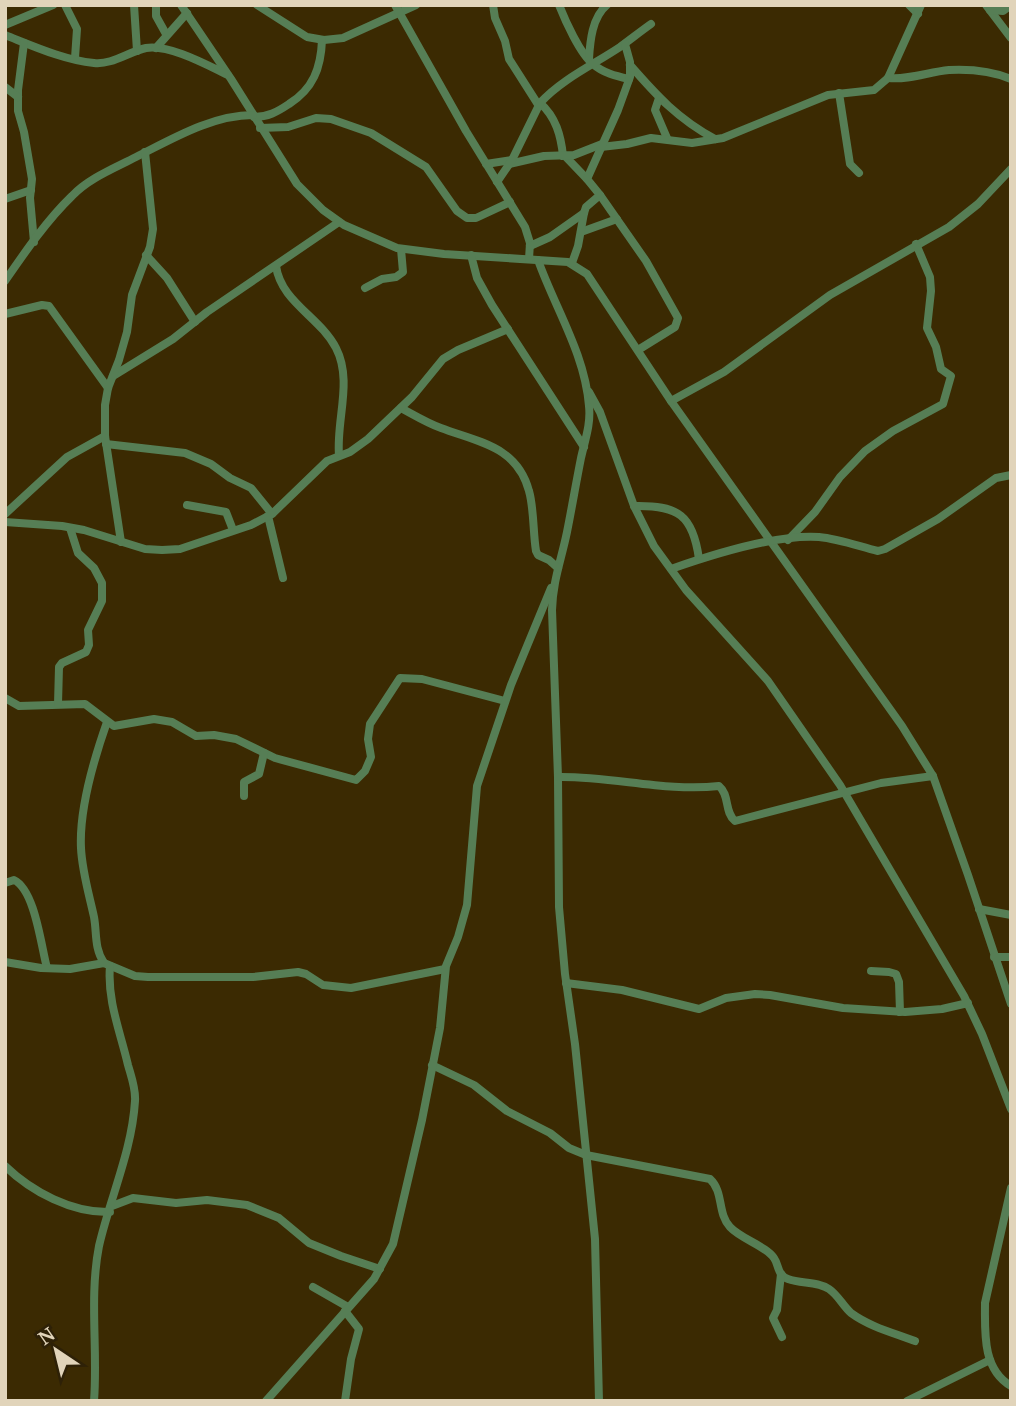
<svg xmlns="http://www.w3.org/2000/svg" width="1016" height="1406" font-family="'Noto Serif',serif">
<style>
.lines{fill:none;stroke-linecap:round;stroke-linejoin:round}
.minor{stroke:#567e55;stroke-width:8}
</style>
<rect width="100%" height="100%" fill="#3b2a02"/>
<g class="lines">
<g class="minor">
<path d="M 65,5 L 77,29 L 75,58"/>
<path d="M 134,5 L 137,51"/>
<path d="M 156,5 L 156,16 L 166,34"/>
<path d="M 181,5 L 231,79 L 297,184 L 323,210 L 344,225 L 397,248 L 444,254 L 568,262 L 587,274 L 671,401 L 902,726 L 933,776 L 968,875 L 1011,1004"/>
<path d="M 257,5 L 307,37 L 324,40 L 343,38 L 416,5"/>
<path d="M 395,5 L 466,131 L 525,227 L 530,243 L 529,259"/>
<path d="M 493,5 L 495,18 L 505,41 L 509,59 L 539,106"/>
<path d="M 559,5 C 565,20 580,54 593,64 C 603,73 616,76 629,79"/>
<path d="M 909,5 L 918,14"/>
<path d="M 986,5 L 1011,38"/>
<path d="M 990,10 L 1003,11 L 1011,5"/>
<path d="M 5,25 L 53,5"/>
<path d="M 5,35 C 33,46 64,60 94,63 C 112,65 128,52 146,48 C 169,44 207,65 228,75"/>
<path d="M 24,43 L 18,90 L 18,111 L 24,132 L 32,179 L 30,198 L 34,242"/>
<path d="M 156,48 L 187,13"/>
<path d="M 589,59 C 590,42 592,17 607,5"/>
<path d="M 630,65 C 657,96 678,119 715,139"/>
<path d="M 888,78 C 910,80 928,72 949,70 C 970,69 992,71 1011,79"/>
<path d="M 5,87 L 18,97"/>
<path d="M 839,93 L 850,164 L 859,173"/>
<path d="M 659,98 L 655,110 L 667,138"/>
<path d="M 540,103 C 556,117 561,136 563,156"/>
<path d="M 254,117 C 268,117 277,112 289,104 C 313,89 321,68 322,40"/>
<path d="M 260,128 L 288,127 L 316,118 L 331,119 L 371,133 L 426,167 L 457,211 L 467,218 L 476,218 L 510,202"/>
<path d="M 601,147 L 627,144 L 651,138 L 692,143 L 723,138 L 828,95 L 874,90 L 888,78 L 921,5"/>
<path d="M 565,156 L 587,179"/>
<path d="M 486,164 L 512,160"/>
<path d="M 509,164 L 544,156 L 574,155 L 602,144"/>
<path d="M 497,182 L 512,160 L 540,103 C 562,79 593,65 620,47 C 631,39 641,31 651,24"/>
<path d="M 600,195 L 646,261 L 678,318 L 675,327 L 638,350"/>
<path d="M 5,199 L 31,190"/>
<path d="M 581,232 L 617,219"/>
<path d="M 530,246 L 550,237 L 584,213"/>
<path d="M 146,255 L 167,278 L 195,322"/>
<path d="M 471,255 L 477,278 L 492,305 L 584,447"/>
<path d="M 538,260 C 555,308 585,354 589,406 C 591,424 585,440 581,458 C 576,483 572,507 567,532 C 561,561 553,580 552,610 L 558,777 L 559,907 L 565,974 L 575,1044 L 595,1239 L 599,1401"/>
<path d="M 572,263 L 578,246 L 584,213 L 586,207 L 600,195 L 587,179 L 618,110 L 630,77 L 630,62 L 625,44"/>
<path d="M 276,266 C 281,302 320,317 336,348 C 353,381 336,420 339,455"/>
<path d="M 5,281 C 25,252 47,220 72,196 C 89,178 115,168 136,157 C 172,139 212,115 253,115"/>
<path d="M 365,288 L 382,279 L 396,277 L 403,272 L 401,249"/>
<path d="M 5,314 L 42,305 L 49,306 L 108,388"/>
<path d="M 113,376 L 173,339 L 207,312 L 339,222"/>
<path d="M 589,392 L 600,412 L 634,506 L 654,546 L 686,590 L 768,681 L 840,785 L 964,996 L 982,1034 L 1011,1109"/>
<path d="M 671,401 L 724,372 L 830,295 L 949,227 L 978,204 L 1011,169"/>
<path d="M 401,408 C 414,415 427,423 441,428 C 478,442 517,446 529,491 C 534,508 533,533 536,551 L 538,555 L 549,560 L 558,568"/>
<path d="M 106,444 L 185,453 L 211,464 L 230,478 L 251,488 L 272,514"/>
<path d="M 187,505 L 226,512 L 233,530"/>
<path d="M 634,506 C 678,505 693,515 699,559"/>
<path d="M 5,514 L 67,457 L 105,436"/>
<path d="M 268,516 L 283,578"/>
<path d="M 5,522 L 62,526 L 84,530 L 145,549 L 162,550 L 180,549 L 251,525 L 272,514 L 327,461 L 350,452 L 368,439 L 412,397 L 443,359 L 458,350 L 508,329"/>
<path d="M 788,540 L 815,512 L 840,477 L 865,451 L 893,431 L 943,404 L 951,376 L 941,369 L 936,347 L 927,328 L 931,291 L 930,277 L 916,244"/>
<path d="M 121,542 L 105,436 L 105,405 L 108,388 L 119,360 L 127,332 L 132,295 L 150,247 L 153,229 L 145,152"/>
<path d="M 671,569 C 711,555 776,534 819,537 C 839,539 858,546 878,551 L 885,549 L 938,519 L 996,478 L 1011,475"/>
<path d="M 5,698 L 19,706 L 85,704 L 114,726 L 154,719 L 172,722 L 196,736 L 214,735 L 236,739 L 275,758 L 356,780 L 365,771 L 371,757 L 368,739 L 370,724 L 400,678 L 422,679 L 505,701"/>
<path d="M 58,704 L 59,667 L 62,663 L 86,652 L 89,645 L 88,630 L 102,601 L 102,583 L 94,568 L 78,553 L 70,528"/>
<path d="M 558,777 C 612,776 666,792 719,786 C 730,795 724,812 735,821 L 881,783 L 933,776"/>
<path d="M 244,796 L 244,782 L 259,774 L 264,753"/>
<path d="M 5,883 L 14,880 C 35,890 41,946 47,968"/>
<path d="M 979,909 L 1011,915"/>
<path d="M 994,957 L 1011,957"/>
<path d="M 5,962 L 41,968 L 70,969 L 104,963 L 135,976 L 148,977 L 253,977 L 298,972 L 306,974 L 323,985 L 351,988 L 445,969"/>
<path d="M 104,963 C 94,948 97,933 94,917 C 89,894 82,871 81,848 C 79,808 94,759 107,722"/>
<path d="M 871,971 L 889,972 L 896,974 L 899,982 L 900,1012"/>
<path d="M 566,983 L 622,990 L 699,1009 L 726,998 L 755,994 L 770,995 L 843,1008 L 905,1012 L 942,1009 L 968,1003"/>
<path d="M 432,1065 L 474,1085 L 507,1111 L 550,1133 L 569,1148 L 586,1155 L 710,1179 C 724,1192 717,1213 730,1227 C 741,1239 766,1246 774,1258 C 779,1265 777,1275 788,1279 C 801,1284 817,1281 829,1289 C 838,1295 843,1306 851,1313 C 870,1327 894,1333 915,1341"/>
<path d="M 5,1166 C 32,1192 72,1213 110,1212"/>
<path d="M 1011,1188 L 985,1303 C 985,1332 982,1369 1011,1386"/>
<path d="M 112,1206 L 133,1198 L 176,1203 L 207,1200 L 247,1205 L 279,1218 L 309,1243 L 341,1256 L 380,1269"/>
<path d="M 781,1274 L 777,1310 L 773,1318 L 782,1337"/>
<path d="M 313,1287 L 348,1307"/>
<path d="M 345,1311 L 359,1329 L 351,1359 L 345,1401"/>
<path d="M 94,1401 C 98,1350 89,1297 99,1246 C 110,1198 132,1151 135,1101 C 136,1089 131,1076 128,1065 C 120,1031 107,1000 110,966"/>
<path d="M 266,1401 L 374,1279 L 393,1244 L 422,1120 L 440,1028 L 446,966 L 458,937 L 467,905 L 477,786 L 511,685 L 551,588"/>
<path d="M 907,1401 L 990,1360"/>
</g>
</g>
<rect width="1016" height="1406" fill="none" stroke="#e1d4ba" stroke-width="14"/>
<g transform="translate(56 1350) rotate(325)" stroke="#2e2107" stroke-width="5" paint-order="stroke">
<path d="M0-5L12 26L0 18L-12 26Z" fill="#e1d4ba"/>
<text y="-10" font-size="19" font-weight="bold" text-anchor="middle" fill="#e1d4ba">N</text>
</g>
</svg>
